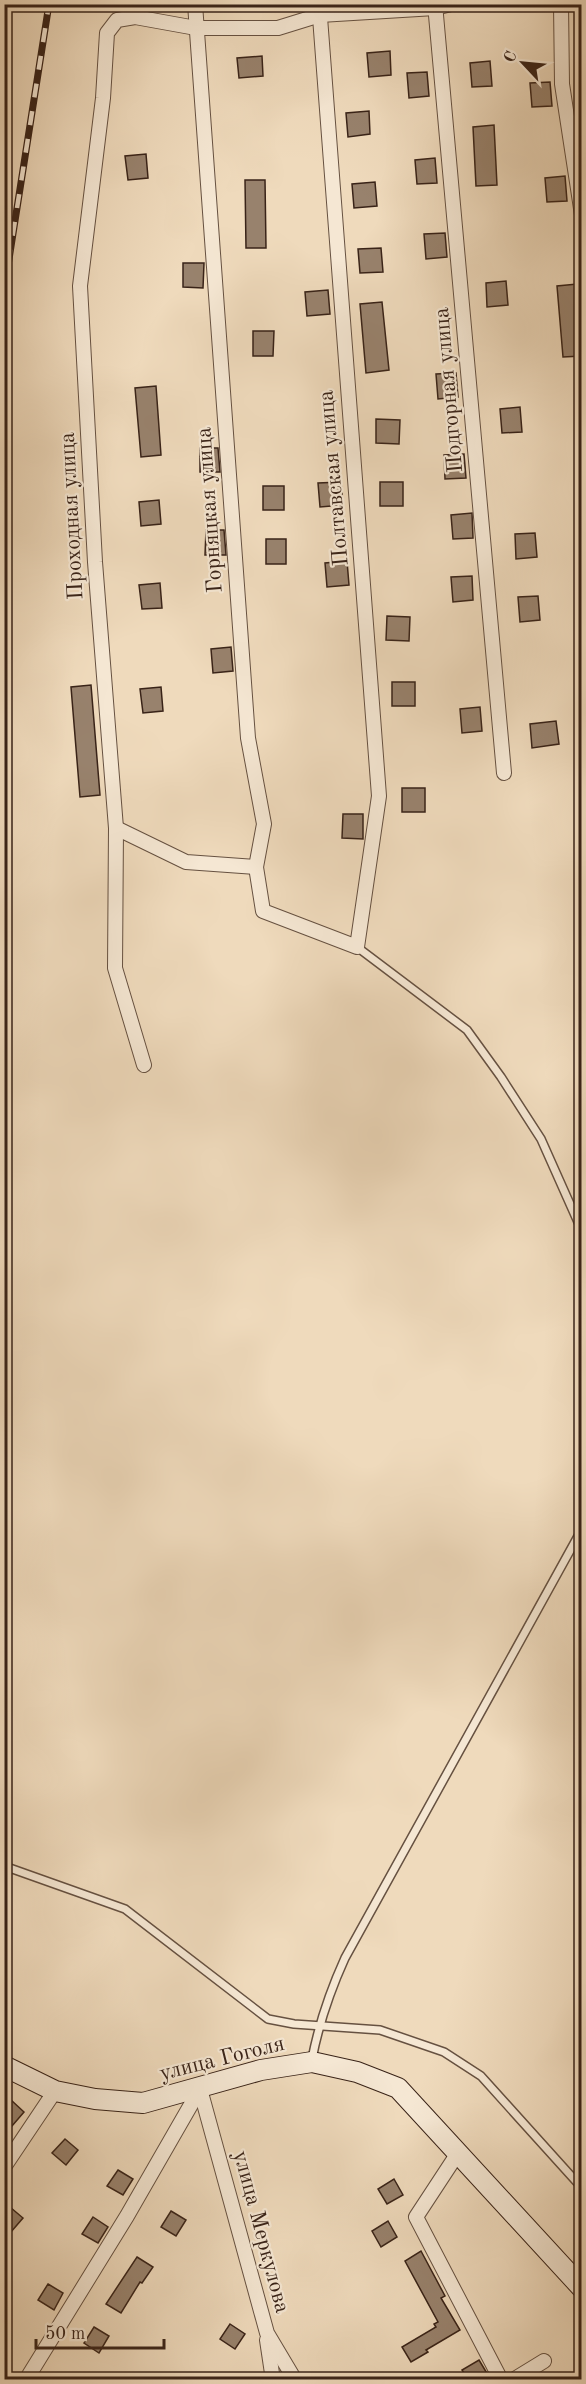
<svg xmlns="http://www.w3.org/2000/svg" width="586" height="2384" font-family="'Old Standard TT',serif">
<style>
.building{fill:#98826d;stroke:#392318;stroke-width:1.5}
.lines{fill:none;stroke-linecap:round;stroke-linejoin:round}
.lane-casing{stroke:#665141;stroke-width:10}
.street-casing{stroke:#665141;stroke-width:16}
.secondary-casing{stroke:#392318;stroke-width:22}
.lane{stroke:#f5e7d3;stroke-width:7}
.street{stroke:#f5e7d3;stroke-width:14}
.secondary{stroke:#f5e7d3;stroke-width:20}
.rail-casing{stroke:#392318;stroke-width:7}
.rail{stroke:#f5e7d3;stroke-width:4.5;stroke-dasharray:14;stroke-linecap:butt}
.labels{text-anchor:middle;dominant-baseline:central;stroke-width:4.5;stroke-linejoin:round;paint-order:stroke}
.street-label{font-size:22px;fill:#392318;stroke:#f5e7d3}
</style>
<rect width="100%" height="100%" fill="#efdabc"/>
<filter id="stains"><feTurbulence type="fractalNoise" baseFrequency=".00333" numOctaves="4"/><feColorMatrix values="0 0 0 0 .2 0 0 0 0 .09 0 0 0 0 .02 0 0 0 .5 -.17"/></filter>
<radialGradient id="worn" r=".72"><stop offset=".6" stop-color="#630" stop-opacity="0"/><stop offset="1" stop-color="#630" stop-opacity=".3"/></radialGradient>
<g class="building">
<path d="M 390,51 L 391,75 L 369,77 L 367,53 Z"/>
<path d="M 262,56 L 263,76 L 239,78 L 237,58 Z"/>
<path d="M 490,61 L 492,86 L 472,87 L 470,63 Z"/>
<path d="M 427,72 L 429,96 L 409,98 L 407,73 Z"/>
<path d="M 550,82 L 552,106 L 532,107 L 530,83 Z"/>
<path d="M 369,111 L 370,134 L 348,137 L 346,113 Z"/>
<path d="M 494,125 L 497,185 L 476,186 L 473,127 Z"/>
<path d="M 146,154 L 148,178 L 128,180 L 125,156 Z"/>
<path d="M 435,158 L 437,183 L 417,184 L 415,160 Z"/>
<path d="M 565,176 L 567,201 L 547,202 L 545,178 Z"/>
<path d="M 245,180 L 265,180 L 266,248 L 246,248 Z"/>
<path d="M 375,182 L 377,206 L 354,208 L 352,184 Z"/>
<path d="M 445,233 L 447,257 L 426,259 L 424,234 Z"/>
<path d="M 381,248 L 383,272 L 360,273 L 358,249 Z"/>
<path d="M 183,263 L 204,263 L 203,288 L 183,287 Z"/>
<path d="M 506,281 L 508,305 L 487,307 L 486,283 Z"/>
<path d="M 577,284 L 582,356 L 563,357 L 557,286 Z"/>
<path d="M 328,290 L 330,314 L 307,316 L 305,292 Z"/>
<path d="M 382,302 L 389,370 L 366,373 L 360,304 Z"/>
<path d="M 253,331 L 274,331 L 273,356 L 253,356 Z"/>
<path d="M 456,373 L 458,397 L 438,399 L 436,374 Z"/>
<path d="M 156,386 L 161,455 L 141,457 L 135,388 Z"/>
<path d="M 520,407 L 522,432 L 502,433 L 500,409 Z"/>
<path d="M 376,419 L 400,420 L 399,444 L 376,443 Z"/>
<path d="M 200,448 L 218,448 L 220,472 L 200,472 Z"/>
<path d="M 464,454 L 466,478 L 445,479 L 444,455 Z"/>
<path d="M 341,482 L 343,505 L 320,507 L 318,483 Z"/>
<rect x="380" y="482" width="23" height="24"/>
<rect x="263" y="486" width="21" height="24"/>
<path d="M 159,500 L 161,524 L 141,526 L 139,502 Z"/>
<path d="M 472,513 L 473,538 L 453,539 L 451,515 Z"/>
<path d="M 206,530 L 224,530 L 226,555 L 205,555 Z"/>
<path d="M 535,533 L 537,557 L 516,559 L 515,534 Z"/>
<rect x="266" y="539" width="20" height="25"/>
<path d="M 347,561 L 349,585 L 327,587 L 325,563 Z"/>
<path d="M 472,576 L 473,600 L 453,602 L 451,577 Z"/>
<path d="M 160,583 L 162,608 L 142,609 L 139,585 Z"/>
<path d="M 538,596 L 540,620 L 520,622 L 518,597 Z"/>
<path d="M 387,616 L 410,617 L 409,641 L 386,640 Z"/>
<path d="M 231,647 L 233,671 L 213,673 L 211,649 Z"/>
<rect x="392" y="682" width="23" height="24"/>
<path d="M 91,685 L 100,795 L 80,797 L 71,687 Z"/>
<path d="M 161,687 L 163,711 L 143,713 L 140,689 Z"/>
<path d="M 480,707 L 482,731 L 462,733 L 460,709 Z"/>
<path d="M 556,721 L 559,744 L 532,748 L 530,724 Z"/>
<rect x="402" y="788" width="23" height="24"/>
<path d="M 343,814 L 363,814 L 363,839 L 342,838 Z"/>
<path d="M 11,2100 L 24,2112 L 12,2126 L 4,2120 L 4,2107 Z"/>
<path d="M 65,2139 L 78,2150 L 66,2165 L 52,2153 Z"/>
<path d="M 118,2170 L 133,2179 L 123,2195 L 107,2186 Z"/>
<path d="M 394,2179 L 403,2195 L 387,2204 L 378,2189 Z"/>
<path d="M 4,2202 L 23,2218 L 4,2240 Z"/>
<path d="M 171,2211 L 186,2220 L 176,2236 L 161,2227 Z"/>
<path d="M 93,2217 L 108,2227 L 98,2243 L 82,2234 Z"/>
<path d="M 388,2221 L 397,2237 L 381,2247 L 372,2231 Z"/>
<path d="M 421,2251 L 445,2296 L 441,2298 L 460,2330 L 426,2350 L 428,2352 L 411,2362 L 402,2347 L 436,2327 L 434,2324 L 438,2322 L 405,2261 Z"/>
<path d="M 137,2257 L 153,2267 L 142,2283 L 140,2282 L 121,2313 L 106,2304 Z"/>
<path d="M 48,2284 L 63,2293 L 54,2310 L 38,2300 Z"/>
<path d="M 230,2324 L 245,2334 L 235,2349 L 220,2339 Z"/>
<path d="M 94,2327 L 109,2336 L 99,2353 L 84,2343 Z"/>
<path d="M 479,2360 L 488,2375 L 480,2379 L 468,2379 L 462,2370 Z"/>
</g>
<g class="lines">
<defs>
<g id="lane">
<path d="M 357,947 L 467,1030 L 501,1077 L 541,1139 L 582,1231"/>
<path d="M 4,1866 L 125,1909 L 268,2019 L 294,2024 L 380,2030 L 444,2052 L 481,2076 L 582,2188"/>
<path d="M 312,2059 C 319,2023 330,1991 345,1958 L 582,1529"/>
</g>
<g id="street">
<path d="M 195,4 L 248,738 L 264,824 L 256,867 L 263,911 L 357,947 L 379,796 L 319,4"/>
<path d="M 435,4 L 504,773"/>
<path d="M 561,4 L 562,84 L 582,215"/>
<path d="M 116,828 L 186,862 L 256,867"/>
<path d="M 144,1065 L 115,968 L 116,828 L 95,562 L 80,286 L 103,98 L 107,33 L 117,20 L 135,17 L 196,28 L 278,28 L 320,15 L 435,8 L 451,4"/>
<path d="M 200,2089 L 267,2333 L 295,2380"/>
<path d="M 458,2153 L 416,2217 L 501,2380"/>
<path d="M 4,2167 L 55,2091"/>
<path d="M 267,2340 L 273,2380"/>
<path d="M 26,2380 L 127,2216 L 200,2089"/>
<path d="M 513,2380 L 544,2361"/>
</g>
<path id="secondary" d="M 4,2066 L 55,2091 L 95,2099 L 143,2103 L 261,2070 L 312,2062 L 357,2072 L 398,2088 L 582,2288"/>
</defs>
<use href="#lane" class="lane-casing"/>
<use href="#street" class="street-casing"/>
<use href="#secondary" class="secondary-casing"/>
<use href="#lane" class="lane"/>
<use href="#street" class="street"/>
<use href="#secondary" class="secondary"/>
<defs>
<path id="rail" d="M 4,291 L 49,4"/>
</defs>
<use href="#rail" class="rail-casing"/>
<use href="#rail" class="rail"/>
</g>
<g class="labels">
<g class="street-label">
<text transform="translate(449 390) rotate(-95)">Подгорная улица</text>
<text transform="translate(334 478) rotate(-95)">Полтавская улица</text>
<text transform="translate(210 510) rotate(-94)">Горняцкая улица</text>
<text transform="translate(72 516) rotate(-93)">Проходная улица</text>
<text transform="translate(222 2059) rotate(-14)">улица Гоголя</text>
<text transform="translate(261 2232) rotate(75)">улица Меркулова</text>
</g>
</g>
<rect width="586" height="2384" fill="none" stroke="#efdabc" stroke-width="24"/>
<rect x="6" y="6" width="574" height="2372" fill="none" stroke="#392318" stroke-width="3"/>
<rect x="12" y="12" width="562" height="2360" fill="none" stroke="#392318" stroke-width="1.5"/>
<g transform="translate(523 63) rotate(296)" stroke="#f5e7d3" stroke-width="4.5" paint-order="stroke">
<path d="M0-4.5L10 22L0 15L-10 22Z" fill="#392318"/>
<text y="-9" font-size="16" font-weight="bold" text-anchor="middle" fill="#392318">С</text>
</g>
<path d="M36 2339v9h128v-9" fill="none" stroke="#392318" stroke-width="3"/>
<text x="45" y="2339" font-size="18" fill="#392318" stroke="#f5e7d3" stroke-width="4.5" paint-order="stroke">50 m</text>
<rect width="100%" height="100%" filter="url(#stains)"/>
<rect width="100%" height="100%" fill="url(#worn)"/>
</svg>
